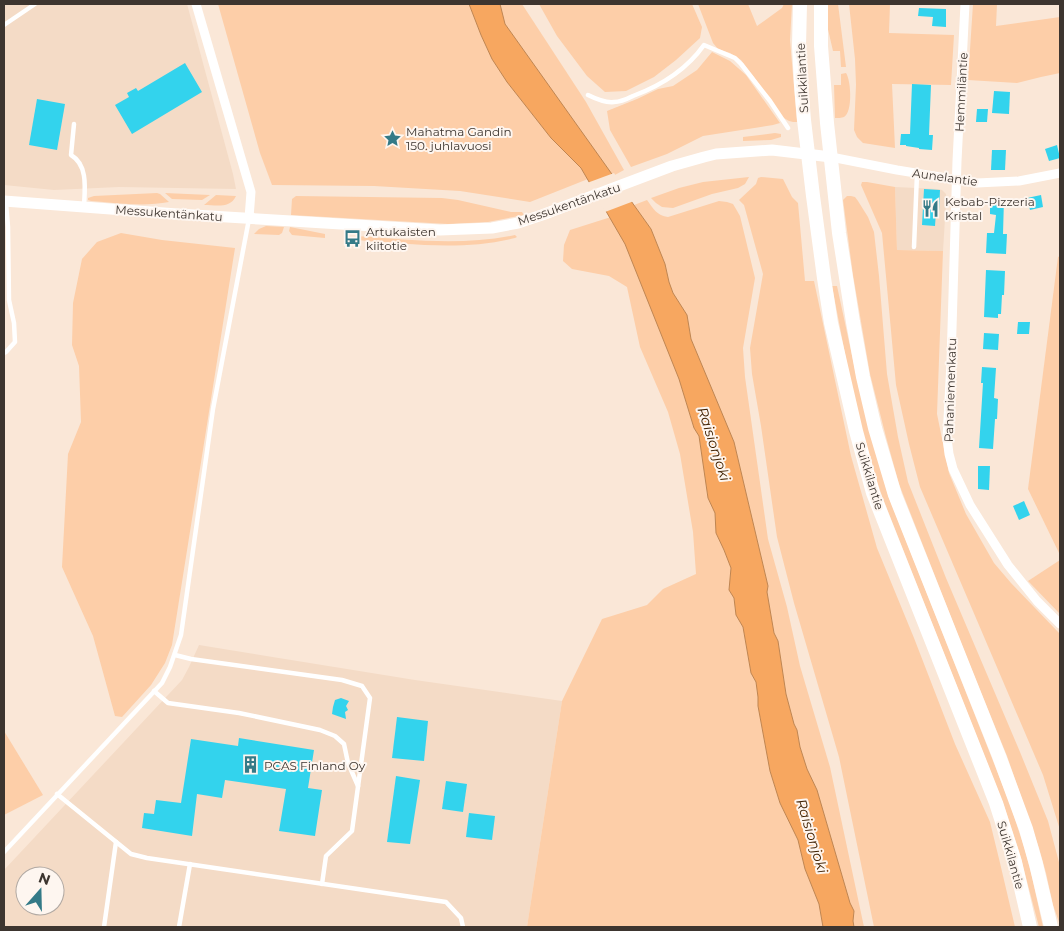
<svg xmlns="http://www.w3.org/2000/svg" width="1064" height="931" font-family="Montserrat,sans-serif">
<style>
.built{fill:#f4dbc6;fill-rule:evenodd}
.green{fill:#fdcea8}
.water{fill:#f7a760;stroke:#bf8551}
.pier{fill:#fae7d7}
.building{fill:#33d3ed}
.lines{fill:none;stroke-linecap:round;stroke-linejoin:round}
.service{stroke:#fff;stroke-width:4.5}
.minor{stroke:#fff;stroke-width:9}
.tertiary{stroke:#fff;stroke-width:11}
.primary{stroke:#fff;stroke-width:14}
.labels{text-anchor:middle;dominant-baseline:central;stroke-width:4;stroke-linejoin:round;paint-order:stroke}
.street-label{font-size:12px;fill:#3d352f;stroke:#fef6f0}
.poi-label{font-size:12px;fill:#3d352f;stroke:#fef6f0;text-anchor:start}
.water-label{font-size:14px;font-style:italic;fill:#412203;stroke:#fef6f0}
</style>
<rect width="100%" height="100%" fill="#fae7d7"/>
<g class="built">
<path d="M 4,4 L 187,4 L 233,174 L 236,189 L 119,187 L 54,190 L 4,185 Z"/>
<path d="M 895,187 L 938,189 L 942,190 L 946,194 L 946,202 L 943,251 L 897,250 Z"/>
<path d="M 199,645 L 415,680 L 562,701 L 527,927 L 4,927 L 4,870 L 182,680 L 189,667 ZM 25,876 L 55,876 L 55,906 L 25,906 Z"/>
</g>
<g class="green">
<path d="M 218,4 L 469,4 L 481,35 L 492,59 L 507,82 L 551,138 L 581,168 L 588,179 L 530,202 L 460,191 L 374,186 L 272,185 L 260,153 Z"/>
<path d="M 500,4 L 522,4 L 586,102 L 624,170 L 613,176 L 505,24 Z"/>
<path d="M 539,4 L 692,4 L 702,27 L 700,38 L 676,60 L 654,77 L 626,91 L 605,92 L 587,76 L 557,36 Z"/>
<path d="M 698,4 L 748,4 L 757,26 L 782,8 L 784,4 L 792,4 L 790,40 L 797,122 L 793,122 L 789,121 L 782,117 L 754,77 L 741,60 L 730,53 L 718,49 L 713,43 Z"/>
<path d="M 828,4 L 838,4 L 846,67 L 841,67 L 840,51 L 833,51 L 827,25 Z"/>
<path d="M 849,4 L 890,4 L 889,33 L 954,35 L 951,85 L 892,84 L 895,148 L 863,143 L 857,137 L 854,130 L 856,85 L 855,59 Z"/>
<path d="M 973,4 L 997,4 L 996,26 L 1060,17 L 1060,73 L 1041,77 L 1017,83 L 968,80 Z"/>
<path d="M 712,52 L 730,61 L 746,75 L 780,123 L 773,125 L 703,136 L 667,154 L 631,167 L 610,130 L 607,111 L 637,99 L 658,89 L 673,86 L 697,70 Z"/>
<path d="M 846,73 C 851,80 853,112 844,117 C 842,118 837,118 835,118 L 834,85 L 841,85 L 841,74 Z"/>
<path d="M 775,133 L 781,134 L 781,137 L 771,140 L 743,141 L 743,137 Z"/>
<path d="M 749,177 L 745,184 L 738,188 L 712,194 L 673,208 L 662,207 L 656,203 L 651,198 L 679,188 L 703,182 Z"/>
<path d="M 761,177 L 783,179 L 792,197 L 798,203 L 805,281 L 814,281 L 851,456 L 877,548 L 914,638 L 955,744 L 990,822 L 1000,863 L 1015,927 L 874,927 L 839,757 L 794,603 L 777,537 L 761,426 L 752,374 L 750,348 L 763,274 L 744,205 L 739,200 L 756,184 L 758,178 Z"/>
<path d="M 862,182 L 867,182 L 895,187 L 897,250 L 943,251 L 937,414 L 949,473 L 966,514 L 994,563 L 1011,583 L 1060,634 L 1060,739 L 1059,740 L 1060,746 L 1060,830 L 1043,775 L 920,487 L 909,444 L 896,385 L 882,233 L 861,185 Z"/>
<path d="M 157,193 L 160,194 L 169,202 C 144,207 116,203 91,201 L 88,200 L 88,198 L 94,196 Z"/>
<path d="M 165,193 L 210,195 L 202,200 L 172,199 Z"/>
<path d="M 216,195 L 236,196 C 230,209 216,205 204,205 Z"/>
<path d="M 296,196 L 442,198 L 458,200 L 511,212 L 522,212 L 524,215 L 488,222 L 448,224 L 291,215 L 292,199 Z"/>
<path d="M 847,196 L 851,196 L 855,197 L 858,201 L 868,217 L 874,232 L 879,276 L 887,374 L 898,437 L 908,482 L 946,578 L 1020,752 L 1048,821 L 1060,866 L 1060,925 L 1053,905 L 1046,873 L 1039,848 L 1007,756 L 967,658 L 899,484 L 886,437 L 870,374 L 853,275 L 843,200 Z"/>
<path d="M 647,200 C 653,208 657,216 668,217 L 719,201 L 727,202 L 733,204 L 736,209 L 740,216 L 755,278 L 743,348 L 745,377 L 768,539 L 787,607 L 800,666 L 830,767 L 864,927 L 854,927 L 853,921 L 854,911 L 850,903 L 817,790 L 807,769 L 800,747 L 797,730 L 794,724 L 786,694 L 778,641 L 774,633 L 767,592 L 768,586 L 734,442 L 691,339 L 687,315 L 673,293 L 669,282 L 665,264 L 651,229 L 634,205 Z"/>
<path d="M 611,217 L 625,244 L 679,379 L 694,428 L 699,436 L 708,498 L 715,513 L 716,533 L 724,550 L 731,568 L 729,590 L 734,598 L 736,615 L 743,627 L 751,673 L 756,682 L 758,697 L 758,706 L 770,771 L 780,803 L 798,840 L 805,869 L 819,904 L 823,927 L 527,927 L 562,701 L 602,619 L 647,605 L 663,589 L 696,574 L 693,532 L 680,454 L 668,412 L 640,347 L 627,287 L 609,276 L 572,269 L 563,261 L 564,245 L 570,230 Z"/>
<path d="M 266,226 L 284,227 L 282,233 L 279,235 L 254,234 L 259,229 Z"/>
<path d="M 290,227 L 325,234 L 325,238 L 292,235 L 289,231 Z"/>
<path d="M 121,233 L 162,240 L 235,248 L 172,645 L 165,663 L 151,685 L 122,717 L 115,716 L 93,636 L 62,567 L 68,454 L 81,422 L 79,366 L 72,345 L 73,303 L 82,259 L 97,242 Z"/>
<path d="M 515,235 L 517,237 L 515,238 C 464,251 409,244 357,240 L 357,236 C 410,240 463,246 515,235 Z"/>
<path d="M 1060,256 L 1060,555 L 1028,489 L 1058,257 Z"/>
<path d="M 832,286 L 837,286 L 859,388 L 888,495 L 1010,804 L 1025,850 L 1032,877 L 1043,927 L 1039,927 L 1019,851 L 1003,803 L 882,496 L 869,457 L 852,390 Z"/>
<path d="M 1060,560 L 1060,614 L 1028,581 Z"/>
<path d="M 4,731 L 43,795 L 4,815 Z"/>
</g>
<path class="water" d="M 469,4 L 500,4 L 505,24 L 651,229 L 665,264 L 669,282 L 673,293 L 687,315 L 691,339 L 734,442 L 768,586 L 767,592 L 774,633 L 778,641 L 786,694 L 794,724 L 797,730 L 800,747 L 807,769 L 817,790 L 850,903 L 854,911 L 853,921 L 854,927 L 823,927 L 819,904 L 805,869 L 798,840 L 780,803 L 770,771 L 758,706 L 758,697 L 756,682 L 751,673 L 743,627 L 736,615 L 734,598 L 729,590 L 731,568 L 724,550 L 716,533 L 715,513 L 708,498 L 699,436 L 694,428 L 679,379 L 625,244 L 581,168 L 551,138 L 507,82 L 492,59 L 481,35 Z"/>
<path class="pier" d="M 614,173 L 634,201 L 605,212 L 587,183 Z"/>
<g class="building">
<path d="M 919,8 L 946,9 L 946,27 L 932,26 L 933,17 L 918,16 Z"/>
<path d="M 185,63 L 202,92 L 132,134 L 115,105 L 129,97 L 127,93 L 136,88 L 138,91 Z"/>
<path d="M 912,84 L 931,85 L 929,135 L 933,135 L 932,150 L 919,149 L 919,148 L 906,146 L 906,145 L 900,145 L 901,134 L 910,134 Z"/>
<path d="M 994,91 L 1010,92 L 1009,114 L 992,113 Z"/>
<path d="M 37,99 L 65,104 L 57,150 L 29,145 Z"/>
<path d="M 977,109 L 988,109 L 987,122 L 976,122 Z"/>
<path d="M 1057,145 L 1060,158 L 1049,161 L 1045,149 Z"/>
<path d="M 992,150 L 1006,150 L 1005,170 L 991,170 Z"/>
<path d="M 924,189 L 940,190 L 939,212 L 936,212 L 935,226 L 922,225 Z"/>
<path d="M 1041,195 L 1043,207 L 1030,210 L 1027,198 Z"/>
<path d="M 997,198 L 1004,199 L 1003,234 L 1007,234 L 1006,254 L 986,253 L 987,233 L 994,233 L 996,215 L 990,214 L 990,201 L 997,201 Z"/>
<path d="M 986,270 L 1005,271 L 1004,295 L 1002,295 L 1001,314 L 998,314 L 998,318 L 984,317 Z"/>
<path d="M 1018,322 L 1030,322 L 1029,334 L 1017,334 Z"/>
<path d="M 984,333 L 999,334 L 998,350 L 983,349 Z"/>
<path d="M 982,367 L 996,368 L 994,398 L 998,399 L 997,419 L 995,419 L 993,449 L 979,448 L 983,383 L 981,383 Z"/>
<path d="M 978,466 L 990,466 L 989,490 L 978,489 Z"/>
<path d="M 1024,501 L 1030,515 L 1019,520 L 1013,506 Z"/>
<path d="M 341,698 L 349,701 L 346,706 L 348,710 L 345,712 L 346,719 L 332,714 L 333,707 L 335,700 Z"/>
<path d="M 397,717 L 428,721 L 424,761 L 392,758 Z"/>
<path d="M 239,738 L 314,750 L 308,788 L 322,790 L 315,836 L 279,831 L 286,789 L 225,780 L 222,798 L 197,794 L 192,836 L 142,828 L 144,813 L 154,814 L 156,800 L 181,803 L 191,739 L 238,746 Z"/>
<path d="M 396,776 L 420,780 L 410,844 L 387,842 Z"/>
<path d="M 446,781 L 467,784 L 463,812 L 442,809 Z"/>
<path d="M 469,813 L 495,816 L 492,840 L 466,837 Z"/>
</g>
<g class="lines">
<g class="service">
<path d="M 4,25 L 35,4"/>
<path d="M 588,95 C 596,99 605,103 614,102 C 620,102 627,99 633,96 C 660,86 687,69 704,45 L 735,58 L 741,64 L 770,101 L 788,128"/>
<path d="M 74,124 L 71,155 C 88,165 85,188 84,206"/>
<path d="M 914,247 L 917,174"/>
<path d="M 4,353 L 6,352 L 15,342 L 14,323 L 9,300 L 8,227 L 6,203"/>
<path d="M 175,655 L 191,659 L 342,680 L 362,686 L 370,698 L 352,831 L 326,856 L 322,884"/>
<path d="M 154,691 L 168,703 L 239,713 L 320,730 L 335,736 L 344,744 L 348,763 L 358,786"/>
<path d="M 57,794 L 131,854 L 147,858 L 446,902 L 461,918 L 463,927"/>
<path d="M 4,852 L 162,683 L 170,667 L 181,635 L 213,409 L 249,219"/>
<path d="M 104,927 L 116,842"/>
<path d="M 179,927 L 190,864"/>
</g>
<g class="minor">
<path d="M 196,4 L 251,192 L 249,218"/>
<path d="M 965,4 L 957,161 L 951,362 L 947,438 L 949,454 L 953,469 L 970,505 L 1008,565 L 1037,601 L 1060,624"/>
<path d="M 831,157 L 897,170 L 977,183 L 1019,181 L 1060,173"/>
</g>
<path class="tertiary" d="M 4,201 L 177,214 L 440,230 L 492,228 L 518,223 L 542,215 L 672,166 L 704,157 L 716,154 L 772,150 L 831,157"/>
<g class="primary">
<path d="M 800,4 L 799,46 L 801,85 L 804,120 L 813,196 L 824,278 L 831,323 L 856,431 L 873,493 L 996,803 L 1015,862 L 1030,927"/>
<path d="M 821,4 L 821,46 L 827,123 L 839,233 L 853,322 L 863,377 L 875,428 L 895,495 L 999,756 L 1026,829 L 1036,864 L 1051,927"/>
</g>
</g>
<defs>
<symbol id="sight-bare" viewBox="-9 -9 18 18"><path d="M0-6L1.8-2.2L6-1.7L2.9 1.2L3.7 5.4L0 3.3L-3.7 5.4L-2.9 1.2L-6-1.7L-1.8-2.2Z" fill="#347a87" stroke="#fef6f0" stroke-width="2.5" paint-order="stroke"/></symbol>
<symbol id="restaurant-bare" viewBox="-9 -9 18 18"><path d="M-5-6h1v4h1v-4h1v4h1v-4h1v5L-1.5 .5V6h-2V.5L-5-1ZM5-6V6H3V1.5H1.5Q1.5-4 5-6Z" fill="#347a87" stroke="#fef6f0" stroke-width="2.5" paint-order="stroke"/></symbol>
<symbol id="bus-bare" viewBox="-9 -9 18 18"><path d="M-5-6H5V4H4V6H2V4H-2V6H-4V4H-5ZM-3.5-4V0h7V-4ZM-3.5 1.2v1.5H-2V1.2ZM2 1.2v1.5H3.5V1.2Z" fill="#347a87" stroke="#fef6f0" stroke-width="2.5" paint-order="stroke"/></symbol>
<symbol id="building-bare" viewBox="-9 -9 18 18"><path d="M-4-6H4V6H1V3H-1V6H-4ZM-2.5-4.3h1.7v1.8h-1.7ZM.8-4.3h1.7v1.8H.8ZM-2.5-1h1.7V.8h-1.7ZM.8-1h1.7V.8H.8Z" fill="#347a87" stroke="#fef6f0" stroke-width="2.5" paint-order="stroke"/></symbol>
</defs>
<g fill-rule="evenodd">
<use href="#sight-bare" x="380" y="126" width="25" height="25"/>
<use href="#restaurant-bare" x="918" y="196" width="25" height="25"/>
<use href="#bus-bare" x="340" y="226" width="25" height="25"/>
<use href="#building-bare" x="238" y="752" width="25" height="25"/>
</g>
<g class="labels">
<g class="street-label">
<text transform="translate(802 78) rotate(-93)">Suikkilantie</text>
<text transform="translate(961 92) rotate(-87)">Hemmiläntie</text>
<text transform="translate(945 177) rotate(8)">Aunelantie</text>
<text transform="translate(569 204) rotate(-19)">Messukentänkatu</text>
<text transform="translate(169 213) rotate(4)">Messukentänkatu</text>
<text transform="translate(950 390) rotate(-88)">Pahaniemenkatu</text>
<text transform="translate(870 476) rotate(73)">Suikkilantie</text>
<text transform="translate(1011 855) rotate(74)">Suikkilantie</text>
</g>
<g class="poi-label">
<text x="406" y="131">Mahatma Gandin<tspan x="406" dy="14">150. juhlavuosi</tspan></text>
<text x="945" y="201">Kebab-Pizzeria<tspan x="945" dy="14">Kristal</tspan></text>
<text x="366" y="231">Artukaisten<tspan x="366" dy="14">kiitotie</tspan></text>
<text x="264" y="765">PCAS Finland Oy</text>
</g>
<g class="water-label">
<text transform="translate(714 444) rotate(72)">Raisionjoki</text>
<text transform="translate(812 836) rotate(73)">Raisionjoki</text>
</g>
</g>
<rect width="1064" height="931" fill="none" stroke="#3d352f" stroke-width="10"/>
<g transform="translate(40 891) rotate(20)"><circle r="24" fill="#fef6f0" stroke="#b1a9a3"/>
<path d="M0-4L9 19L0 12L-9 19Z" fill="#347a87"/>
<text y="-8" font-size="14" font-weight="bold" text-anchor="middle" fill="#3d352f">N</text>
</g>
</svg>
